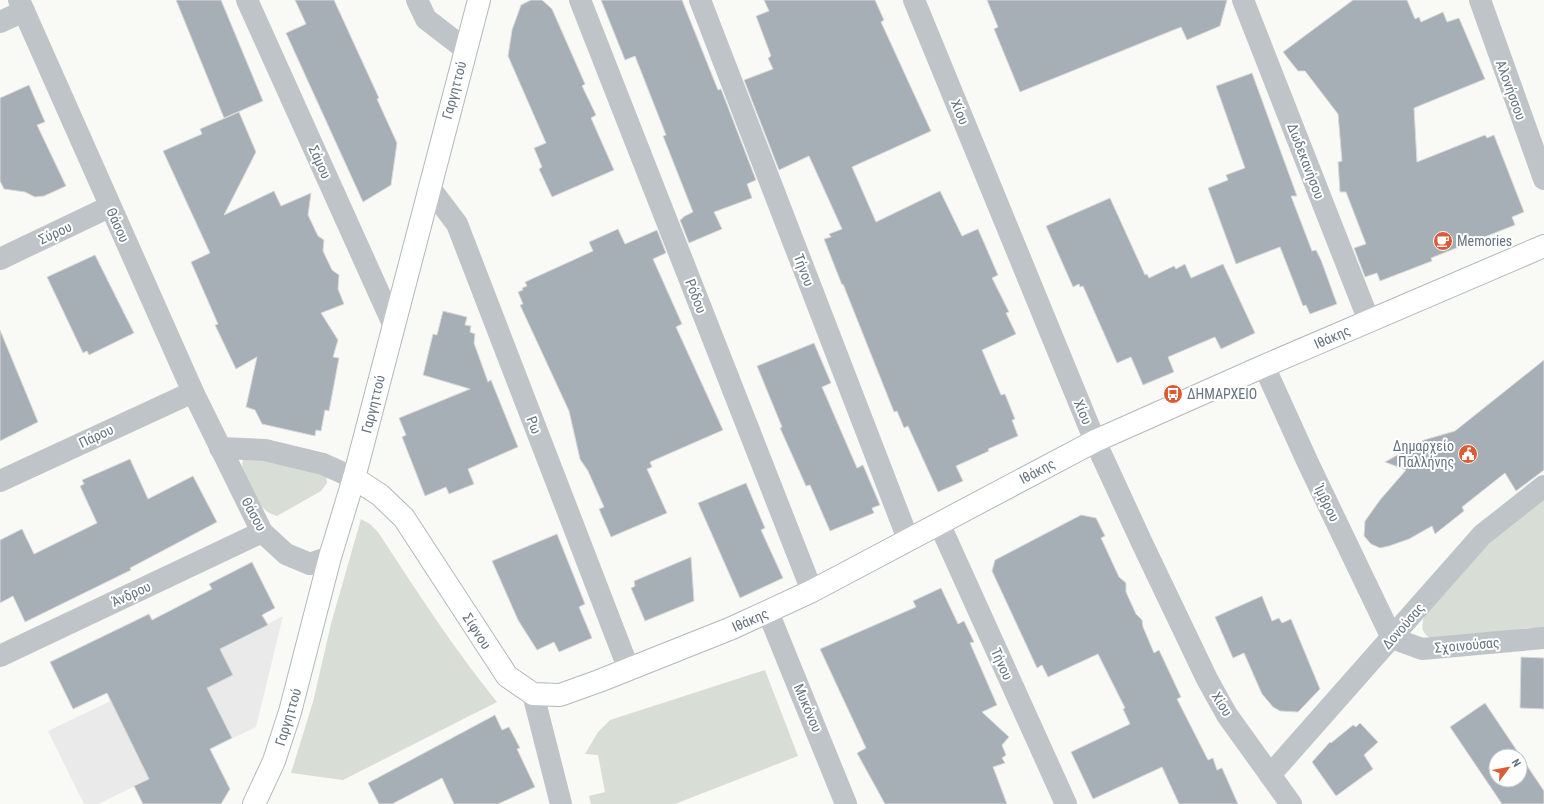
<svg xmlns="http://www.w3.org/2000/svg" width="1544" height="804" font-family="'Roboto Condensed',sans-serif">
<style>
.built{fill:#e9eae9}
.green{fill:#d8ddd6}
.building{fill:#a7afb6;stroke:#dadad9;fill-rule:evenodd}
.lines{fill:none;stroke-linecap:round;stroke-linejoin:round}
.secondary-casing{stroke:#b2b8bc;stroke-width:24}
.street{stroke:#bfc4c8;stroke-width:22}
.secondary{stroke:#fff;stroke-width:22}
.labels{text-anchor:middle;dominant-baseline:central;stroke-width:4;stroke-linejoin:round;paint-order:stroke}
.street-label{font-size:14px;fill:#657480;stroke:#fff}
.poi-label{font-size:14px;fill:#657480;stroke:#fff;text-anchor:start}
</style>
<rect width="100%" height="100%" fill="#f9f9f6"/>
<path class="built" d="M 283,616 L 256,727 L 98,804 L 84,804 L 48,731 L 238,640 Z"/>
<g class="green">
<path d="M 249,457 L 326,475 L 327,483 L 321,491 L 277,516 C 256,511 250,484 242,466 L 243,459 Z"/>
<path d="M 1544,498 L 1544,628 L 1526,628 L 1437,643 C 1421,633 1420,630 1425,613 L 1488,544 Z"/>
<path d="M 361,519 L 370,524 L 378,532 C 416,590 453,648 497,702 L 343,780 L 291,773 L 313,702 L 331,624 Z"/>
<path d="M 765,670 L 798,756 L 675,804 L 591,804 L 589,796 L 605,792 L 598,755 L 585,754 L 598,732 L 610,720 Z"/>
</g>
<g class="building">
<path d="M 176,0 L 221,0 L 263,101 L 224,118 Z"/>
<path d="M 295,0 L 334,0 L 379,98 L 377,99 L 397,143 L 391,185 L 363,202 L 286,33 L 306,24 Z"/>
<path d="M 531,0 L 542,0 L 552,9 L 585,84 L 582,86 L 596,115 L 591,118 L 614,170 L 552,197 L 539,169 L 542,167 L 534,148 L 546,143 L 508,56 L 512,30 L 521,5 Z"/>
<path d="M 601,0 L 682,0 L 718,90 L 721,89 L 756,180 L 747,184 L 752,198 L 714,212 L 722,229 L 689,243 L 680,220 L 683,218 L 683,217 L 693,212 L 663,136 L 666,135 L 635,56 L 625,60 Z"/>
<path d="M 764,0 L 875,0 L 884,20 L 881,22 L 931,131 L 852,167 L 876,222 L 940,191 L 962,236 L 978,229 L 998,275 L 992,278 L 1009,312 L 1006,313 L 1016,334 L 982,350 L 1001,395 L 1005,394 L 1015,419 L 1012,420 L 1018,436 L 988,449 L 989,451 L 956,466 L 963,481 L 938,492 L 908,426 L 904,428 L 897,411 L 894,412 L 843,284 L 842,285 L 824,239 L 831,237 L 829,234 L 842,229 L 809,156 L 779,170 L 744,80 L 773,69 L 768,58 L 771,56 L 756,16 L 769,11 Z"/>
<path d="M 987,0 L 1227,0 L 1220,26 L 1187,40 L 1181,27 L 1020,92 L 994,29 L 998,27 Z"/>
<path d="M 1353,0 L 1407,0 L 1415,19 L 1419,17 L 1421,22 L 1443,12 L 1447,22 L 1459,18 L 1485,79 L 1414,108 L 1417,162 L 1485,135 L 1487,138 L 1494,135 L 1524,212 L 1512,217 L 1515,225 L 1431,258 L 1432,261 L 1380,281 L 1377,273 L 1365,277 L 1354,248 L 1366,244 L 1346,192 L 1340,192 L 1338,162 L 1342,161 L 1338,114 L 1305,71 L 1298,71 L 1283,52 Z"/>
<path d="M 1252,73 L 1297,196 L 1291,196 L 1312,251 L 1316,250 L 1321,260 L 1337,304 L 1310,314 L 1306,305 L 1303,306 L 1280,247 L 1236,264 L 1208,188 L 1228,180 L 1226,175 L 1245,168 L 1216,86 Z"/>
<path d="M 29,85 L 45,122 L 37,125 L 66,186 L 44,196 L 35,197 L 25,192 L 4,189 L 0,181 L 0,98 Z"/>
<path d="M 239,112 L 256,152 L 224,215 L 274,191 L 281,206 L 311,193 L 308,215 L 318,236 L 324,240 L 323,251 L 332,270 L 339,275 L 338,289 L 344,304 L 321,313 L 338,340 L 333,357 L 339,358 L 329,411 L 325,410 L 321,431 L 316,430 L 315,436 L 262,424 L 255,410 L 246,407 L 257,357 L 236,369 L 215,325 L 218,324 L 191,262 L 210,253 L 163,151 L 202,134 L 200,129 Z"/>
<path d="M 1110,198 L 1145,275 L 1147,274 L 1149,278 L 1174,266 L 1176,269 L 1185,264 L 1191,278 L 1223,264 L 1255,333 L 1221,349 L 1215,337 L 1168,357 L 1174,372 L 1143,385 L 1131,357 L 1117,363 L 1083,286 L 1080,287 L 1079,284 L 1073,287 L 1046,226 Z"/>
<path d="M 618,229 L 625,244 L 657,230 L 666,253 L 653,259 L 682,324 L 676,327 L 723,430 L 650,462 L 652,467 L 647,469 L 667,513 L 611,537 L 599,509 L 604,507 L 588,471 L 580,459 L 569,411 L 520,305 L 523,304 L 518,292 L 523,290 L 522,288 L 527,286 L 525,282 L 593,251 L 589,242 Z"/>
<path d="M 95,255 L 134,333 L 89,355 L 87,351 L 83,353 L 47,277 Z"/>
<path d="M 443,311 L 467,317 L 465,325 L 471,326 L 470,332 L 475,334 L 474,343 L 488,382 L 491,380 L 518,447 L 468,469 L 474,484 L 449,494 L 446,487 L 425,496 L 402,437 L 406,435 L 399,418 L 470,389 L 423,375 L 433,334 L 437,335 Z"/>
<path d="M 0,330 L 38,422 L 0,441 Z"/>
<path d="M 814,343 L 831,383 L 822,387 L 857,468 L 863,465 L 880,505 L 872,508 L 874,513 L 830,531 L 810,485 L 806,486 L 780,428 L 782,427 L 757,366 Z"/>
<path d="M 1544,360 L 1544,470 L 1516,491 L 1505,473 L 1462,507 L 1464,511 L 1435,534 L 1432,526 L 1409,539 L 1389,546 L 1380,548 L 1371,544 L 1364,536 L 1365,521 L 1380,500 L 1406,470 L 1385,462 L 1424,440 L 1455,431 Z"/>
<path d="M 130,459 L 148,499 L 193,476 L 217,522 L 130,568 L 131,570 L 25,622 L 13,596 L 0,603 L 0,540 L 22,529 L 34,554 L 97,523 L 80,486 L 84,484 L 82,480 Z"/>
<path d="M 746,483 L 765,528 L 761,530 L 783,578 L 740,598 L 698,503 Z"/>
<path d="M 1081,515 L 1096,518 L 1105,536 L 1101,538 L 1119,577 L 1126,583 L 1126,592 L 1136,614 L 1142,620 L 1143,627 L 1154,653 L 1159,650 L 1181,697 L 1177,699 L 1208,760 L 1213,758 L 1217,770 L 1222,768 L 1238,804 L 1179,804 L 1162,767 L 1093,799 L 1071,752 L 1130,724 L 1123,709 L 1125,708 L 1098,654 L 1048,677 L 1042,665 L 1037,668 L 992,571 L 995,560 Z"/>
<path d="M 557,534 L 585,604 L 579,607 L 592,638 L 559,652 L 554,642 L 537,650 L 518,620 L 492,561 Z"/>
<path d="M 691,557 L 694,601 L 645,621 L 631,588 L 635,586 L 634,581 Z"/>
<path d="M 252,562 L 275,608 L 262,615 L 268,625 L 220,649 L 233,675 L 207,688 L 232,738 L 210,749 L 230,789 L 221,804 L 143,804 L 134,786 L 149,779 L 107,693 L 73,709 L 50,662 L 149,614 L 152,620 L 212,589 L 209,584 Z"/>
<path d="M 941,588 L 958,624 L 964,621 L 974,642 L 970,643 L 997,705 L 982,712 L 1009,737 L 1002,745 L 1006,755 L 1002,758 L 1005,763 L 993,767 L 1007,804 L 885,804 L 857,753 L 866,748 L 820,649 L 916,607 L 913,601 Z"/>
<path d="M 1262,596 L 1272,621 L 1279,618 L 1282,623 L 1291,619 L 1320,689 L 1298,712 L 1280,711 L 1273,707 L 1262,694 L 1244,653 L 1233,658 L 1215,617 Z"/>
<path d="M 1521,657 L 1544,658 L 1544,709 L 1520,708 Z"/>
<path d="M 1485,703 L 1544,791 L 1544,804 L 1502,804 L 1450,727 ZM 1496,756 L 1520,756 L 1520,780 L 1496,780 Z"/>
<path d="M 495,715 L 502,730 L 509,727 L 520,748 L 517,749 L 535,787 L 498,804 L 454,804 L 442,778 L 392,804 L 379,804 L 368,783 Z"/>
<path d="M 1360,723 L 1378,742 L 1364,755 L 1373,769 L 1336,796 L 1312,762 L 1330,742 L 1331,743 L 1353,725 L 1356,727 Z"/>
</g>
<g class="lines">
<defs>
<g id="secondary">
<path d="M 354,478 L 380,495 L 404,518 L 507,676 L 533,694 L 560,695 L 599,681 L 732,628 L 812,591 L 1095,441 L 1264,366 L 1544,246"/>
<path d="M 254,804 L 274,761 L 290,712 L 330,557 L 354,478 L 479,0"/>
</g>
</defs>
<use href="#secondary" class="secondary-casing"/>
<g class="street">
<path d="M 19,0 L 193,392 L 262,532 L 286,554 L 310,564 L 330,557"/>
<path d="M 247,0 L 393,324"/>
<path d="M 417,0 L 426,19 L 465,49"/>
<path d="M 580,0 L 812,591"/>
<path d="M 700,0 L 908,539"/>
<path d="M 914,0 L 1095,441 L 1142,543 L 1207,679 L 1227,715 L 1291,804"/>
<path d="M 1243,0 L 1369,321"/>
<path d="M 1480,0 L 1544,179"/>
<path d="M 0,22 L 24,11"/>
<path d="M 429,187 L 457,224 L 629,670"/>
<path d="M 0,259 L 109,207"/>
<path d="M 1264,366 L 1308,463 L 1392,638 L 1422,649 L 1544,638"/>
<path d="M 220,448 L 265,450 L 323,464 L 354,478"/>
<path d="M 0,481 L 193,392"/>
<path d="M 939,523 L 1066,804"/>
<path d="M 768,612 L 846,804"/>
<path d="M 0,656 L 262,532"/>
<path d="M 533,694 L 561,804"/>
<path d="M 1270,775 L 1482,535 L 1544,486"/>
</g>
<use href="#secondary" class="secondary"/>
</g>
<defs>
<symbol id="cafe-disc" viewBox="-11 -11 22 22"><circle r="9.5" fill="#db5b34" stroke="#fff"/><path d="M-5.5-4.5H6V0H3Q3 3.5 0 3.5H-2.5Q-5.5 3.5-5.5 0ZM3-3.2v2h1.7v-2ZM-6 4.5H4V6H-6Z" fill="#fff"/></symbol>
<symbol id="bus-disc" viewBox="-11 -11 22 22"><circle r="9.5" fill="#db5b34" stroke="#fff"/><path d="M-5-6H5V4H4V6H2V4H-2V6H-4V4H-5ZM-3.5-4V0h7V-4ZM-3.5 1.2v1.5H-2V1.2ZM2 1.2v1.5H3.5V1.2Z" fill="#fff"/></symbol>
<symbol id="civic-disc" viewBox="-11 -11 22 22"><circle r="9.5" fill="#db5b34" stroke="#fff"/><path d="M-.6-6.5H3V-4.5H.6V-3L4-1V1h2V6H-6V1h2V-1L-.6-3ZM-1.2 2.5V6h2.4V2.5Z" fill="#fff"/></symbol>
</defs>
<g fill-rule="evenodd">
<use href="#cafe-disc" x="1432" y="230" width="22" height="22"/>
<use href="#bus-disc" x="1162" y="383" width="22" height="22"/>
<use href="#civic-disc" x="1457" y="443" width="22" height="22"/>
</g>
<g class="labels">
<g class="street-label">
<text transform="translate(454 90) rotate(-75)">Γαργηττού</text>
<text transform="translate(1511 90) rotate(70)">Αλονήσσου</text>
<text transform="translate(960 112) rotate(68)">Χίου</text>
<text transform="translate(1306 161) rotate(69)">Δωδεκανήσου</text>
<text transform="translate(320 162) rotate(66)">Σάμου</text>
<text transform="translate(118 225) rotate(66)">Θάσου</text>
<text transform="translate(55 233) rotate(-25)">Σύρου</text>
<text transform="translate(804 270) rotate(69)">Τήνου</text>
<text transform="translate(696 296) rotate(69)">Ρόδου</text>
<text transform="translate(1332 337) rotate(-24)">Ιθάκης</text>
<text transform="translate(373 404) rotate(-76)">Γαργηττού</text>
<text transform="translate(1083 412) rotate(67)">Χίου</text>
<text transform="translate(534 425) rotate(69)">Ρω</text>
<text transform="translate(96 436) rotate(-25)">Πάρου</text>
<text transform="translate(1037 471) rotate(-28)">Ιθάκης</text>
<text transform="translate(1327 503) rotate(64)">Ίμβρου</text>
<text transform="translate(254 514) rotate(61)">Θάσου</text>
<text transform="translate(131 594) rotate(-25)">Άνδρου</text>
<text transform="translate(750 620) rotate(-24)">Ιθάκης</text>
<text transform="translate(1403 626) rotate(-49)">Δονούσας</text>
<text transform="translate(477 631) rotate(57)">Σίφνου</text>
<text transform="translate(1467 645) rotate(-5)">Σχοινούσας</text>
<text transform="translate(1002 664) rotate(66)">Τήνου</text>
<text transform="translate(1222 704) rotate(58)">Χίου</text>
<text transform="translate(808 708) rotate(67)">Μυκόνου</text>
<text transform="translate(288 717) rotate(-73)">Γαργηττού</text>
</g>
<g class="poi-label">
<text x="1457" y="241">Memories</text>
<text x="1187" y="394">ΔΗΜΑΡΧΕΙΟ</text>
<text x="1454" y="446" text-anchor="end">Δημαρχείο<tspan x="1454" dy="16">Παλλήνης</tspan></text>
</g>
</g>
<g transform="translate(1508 768) rotate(58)"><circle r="19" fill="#ffffff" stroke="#c1c7cc"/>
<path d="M0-3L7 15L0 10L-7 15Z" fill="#db5b34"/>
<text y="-6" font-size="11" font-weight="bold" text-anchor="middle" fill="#657480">N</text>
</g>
</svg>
